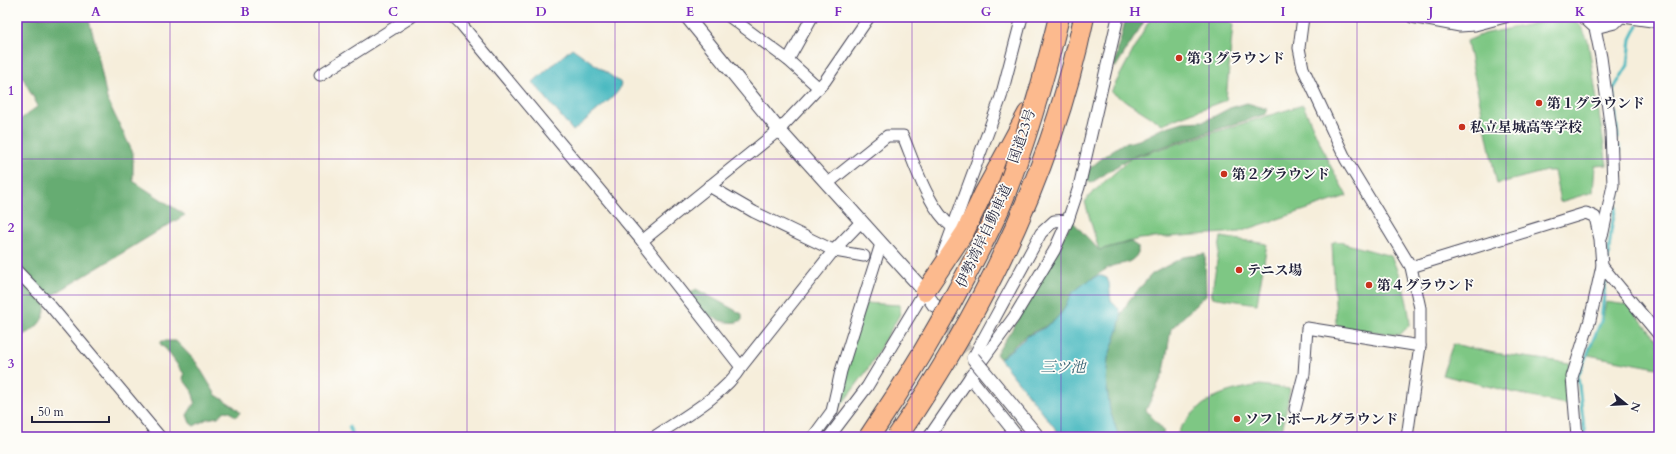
<svg xmlns="http://www.w3.org/2000/svg" width="1676" height="454" font-family="Cardo,'Noto Serif JP',serif">
<style>
.green{fill:#7ec784;stroke:#507460}
.forest{fill:#66ac72;stroke:#446756}
.water{fill:#4bbac1;stroke:#366e7e}
.lines{fill:none;stroke-linecap:round;stroke-linejoin:round}
.stream{stroke:#4bbac1;stroke-width:3}
.tertiary-tunnel{stroke:#ccc5bb;stroke-width:13;stroke-dasharray:13 6;stroke-linecap:butt}
.minor-casing{stroke:#424153;stroke-width:13}
.tertiary-casing{stroke:#424153;stroke-width:15}
.trunk-casing{stroke:#424153;stroke-width:20}
.minor{stroke:#fff;stroke-width:11}
.tertiary{stroke:#fff;stroke-width:13}
.trunk{stroke:#fcba8e;stroke-width:18}
.tertiary-bridge-casing{stroke:#424153;stroke-width:15;stroke-linecap:butt}
.motorway-bridge-casing{stroke:#424153;stroke-width:22;stroke-linecap:butt}
.tertiary-bridge{stroke:#fff;stroke-width:13}
.motorway-bridge{stroke:#fcba8e;stroke-width:20}
.grid{fill:none;stroke:#7b2cbf;stroke-width:1;stroke-opacity:0.55}
.poi-dot{fill:#c8321e;stroke:#fdfcf7;stroke-width:1.5}
.labels{text-anchor:middle;dominant-baseline:central;stroke-width:3.5;stroke-linejoin:round;paint-order:stroke}
.poi-label{font-size:14px;font-weight:bold;fill:#22223b;stroke:#fdfcf7;text-anchor:start}
.street-label{font-size:14px;fill:#22223b;stroke:#fdfcf7}
.water-label{font-size:15px;font-style:italic;fill:#325f71;stroke:#fdfcf7}
.neatline{fill:none;stroke:#7b2cbf;stroke-width:1.5}
.grid-label{font-size:13px;text-anchor:middle;font-weight:bold;fill:#7b2cbf}
</style>
<rect width="100%" height="100%" fill="#fdfcf7"/>
<filter id="ink" filterUnits="userSpaceOnUse"><feTurbulence type="fractalNoise" baseFrequency=".025" numOctaves="2"/><feDisplacementMap in="SourceGraphic" scale="8" xChannelSelector="R" yChannelSelector="G"/><feConvolveMatrix kernelMatrix="1 2 1 2 8 2 1 2 1" color-interpolation-filters="sRGB"/></filter>
<filter id="wash" filterUnits="userSpaceOnUse"><feTurbulence type="fractalNoise" baseFrequency=".012" numOctaves="4" result="noise"/><feDisplacementMap in="SourceGraphic" scale="16" xChannelSelector="R" yChannelSelector="G"/><feGaussianBlur stdDeviation="0.9" result="paint"/><feColorMatrix in="noise" values="0 0 0 0 0 0 0 0 0 0 0 0 0 0 0 0 0 1.4 0 .05"/><feComposite in="paint" operator="in"/></filter>
<g filter="url(#wash)">
<rect width="100%" height="100%" fill="#f6eedb"/>
<g class="green">
<path d="M 1151,17 L 1222,17 L 1233,24 L 1226,100 L 1162,124 L 1111,92 Z"/>
<path d="M 1557,19 C 1578,18 1580,23 1588,41 L 1607,165 L 1595,166 L 1593,192 L 1560,202 L 1554,171 L 1546,171 L 1497,184 L 1467,41 L 1483,34 Z"/>
<path d="M 1303,105 L 1329,163 L 1347,196 L 1239,232 L 1139,239 L 1099,250 L 1085,202 L 1090,195 L 1131,158 Z"/>
<path d="M 1221,237 L 1267,244 L 1257,304 L 1211,297 Z"/>
<path d="M 1336,241 L 1391,256 C 1401,278 1408,299 1410,324 L 1400,335 L 1339,327 L 1336,323 L 1332,243 Z"/>
<path d="M 1606,302 L 1628,305 L 1659,342 L 1659,367 L 1657,368 L 1588,355 L 1602,320 Z"/>
<path d="M 865,303 L 900,305 L 900,314 L 866,372 L 836,412 L 845,371 Z"/>
<path d="M 1453,344 L 1494,353 L 1570,363 L 1567,377 L 1570,405 L 1536,398 L 1442,375 Z"/>
<path d="M 1260,385 L 1290,389 L 1281,437 L 1175,437 C 1183,422 1199,405 1215,397 C 1229,390 1245,388 1260,385 Z"/>
</g>
<g class="forest">
<path d="M 17,17 L 88,17 L 96,45 L 107,99 L 133,153 L 133,181 L 185,215 L 51,296 L 46,296 L 17,262 L 17,122 L 38,106 L 17,67 Z"/>
<path d="M 1126,17 L 1147,17 L 1115,68 L 1114,66 Z"/>
<path d="M 1247,103 L 1267,109 L 1266,114 L 1131,157 L 1091,183 L 1087,181 L 1087,175 L 1089,169 L 1107,154 L 1122,144 L 1139,140 L 1163,128 L 1183,122 L 1205,121 L 1230,108 Z"/>
<path d="M 1072,221 L 1099,250 L 1131,242 L 1138,247 L 1138,254 C 1126,268 1120,261 1108,268 C 1101,272 1093,278 1085,283 C 1069,293 1067,308 1055,320 C 1047,327 1037,329 1028,335 C 1018,341 1009,351 1000,359 L 996,354 L 1018,320 Z"/>
<path d="M 1205,254 L 1206,295 L 1171,329 L 1164,372 L 1146,410 L 1163,430 L 1164,437 L 1119,437 L 1110,411 L 1106,380 L 1108,358 L 1118,330 L 1121,315 L 1129,300 L 1152,274 L 1183,257 Z"/>
<path d="M 17,277 L 45,304 C 47,321 33,332 17,337 Z"/>
<path d="M 696,289 L 742,314 L 742,320 C 730,327 712,318 701,311 C 697,307 693,301 689,296 L 691,293 Z"/>
<path d="M 162,341 L 176,341 L 196,362 L 216,395 L 232,405 L 238,410 L 240,413 L 236,417 L 230,412 L 225,411 L 218,417 L 207,419 L 194,426 L 190,423 L 187,415 L 195,402 L 192,391 L 183,379 L 184,374 L 166,349 L 162,346 L 160,343 Z"/>
</g>
<g class="water">
<path d="M 572,48 L 621,83 L 619,90 L 613,97 L 573,131 L 533,82 Z"/>
<path d="M 1097,276 L 1102,276 L 1107,278 L 1109,283 L 1111,301 L 1119,309 L 1121,315 L 1118,330 L 1108,358 L 1106,380 L 1110,411 L 1119,437 L 1062,437 L 1000,359 L 1029,335 L 1044,328 L 1054,321 L 1062,312 L 1072,293 L 1085,283 Z"/>
</g>
<g class="lines">
<g class="stream">
<path d="M 1615,100 L 1613,90 L 1628,65 L 1631,39 L 1638,25"/>
<path d="M 1616,112 L 1618,138"/>
<path d="M 1618,197 L 1620,182 L 1619,146"/>
<path d="M 1607,265 L 1612,225 L 1616,207"/>
<path d="M 349,427 L 354,437"/>
<path d="M 1585,437 L 1578,376 L 1601,321 L 1606,276"/>
</g>
</g>
</g>
<g filter="url(#ink)">
<g class="lines">
<path class="tertiary-tunnel" d="M 939,312 L 967,351"/>
<defs>
<g id="minor">
<path d="M 454,17 L 461,24 L 642,241 L 741,367"/>
<path d="M 730,17 L 788,60 L 819,88"/>
<path d="M 1303,17 L 1299,48 L 1303,68 L 1346,160 L 1411,267 L 1420,308 L 1420,346 L 1407,437"/>
<path d="M 1412,17 L 1460,26 L 1475,25 L 1505,17"/>
<path d="M 1583,17 L 1595,28 L 1601,57 L 1611,131 L 1613,185 L 1603,232 L 1601,238"/>
<path d="M 1623,17 L 1659,22"/>
<path d="M 1595,28 L 1615,23 L 1621,17"/>
<path d="M 788,60 L 812,17"/>
<path d="M 320,75 L 411,17"/>
<path d="M 827,184 L 887,136 L 903,136 C 915,165 928,208 953,228"/>
<path d="M 709,186 L 754,212 L 835,251 L 864,256"/>
<path d="M 642,241 L 779,130 L 825,81 L 869,17"/>
<path d="M 943,254 L 1001,97 L 1022,17"/>
<path d="M 1602,266 L 1659,335"/>
<path d="M 1411,267 L 1586,213 L 1595,217 L 1600,239 L 1602,266 L 1590,320 L 1572,377 L 1577,437"/>
<path d="M 17,271 L 48,303 L 160,437"/>
<path d="M 973,358 L 1041,233 L 1054,221 L 1068,220"/>
<path d="M 970,377 L 1018,437"/>
<path d="M 1295,409 L 1304,374 L 1307,328 L 1420,346"/>
<path d="M 654,437 C 682,418 724,395 741,367 L 834,250 L 861,222"/>
<path d="M 813,437 L 832,411 L 841,371 L 881,244"/>
<path d="M 829,437 L 867,387 L 927,287"/>
<path d="M 929,437 L 970,377 L 1014,317 L 1054,251 L 1068,220 L 1079,187 L 1118,17"/>
</g>
<path id="tertiary" d="M 687,17 L 779,130 L 925,292 L 934,305"/>
<path id="trunk" d="M 925,292 L 965,232 L 983,194 L 1027,113"/>
</defs>
<use href="#minor" class="minor-casing"/>
<use href="#tertiary" class="tertiary-casing"/>
<use href="#trunk" class="trunk-casing"/>
<use href="#minor" class="minor"/>
<use href="#tertiary" class="tertiary"/>
<use href="#trunk" class="trunk"/>
<defs>
<path id="tertiary-bridge" d="M 973,358 L 1038,437"/>
<g id="motorway-bridge">
<path d="M 869,437 C 905,384 938,329 967,273 C 980,248 994,223 1004,197 C 1027,138 1044,78 1059,17"/>
<path d="M 897,437 C 984,310 1053,168 1084,17"/>
</g>
</defs>
<use href="#tertiary-bridge" class="tertiary-bridge-casing"/>
<use href="#motorway-bridge" class="motorway-bridge-casing"/>
<use href="#tertiary-bridge" class="tertiary-bridge"/>
<use href="#motorway-bridge" class="motorway-bridge"/>
</g>
</g>
<path class="grid" d="M 170,17 L 170,437M 319,17 L 319,437M 467,17 L 467,437M 615,17 L 615,437M 764,17 L 764,437M 912,17 L 912,437M 1061,17 L 1061,437M 1209,17 L 1209,437M 1357,17 L 1357,437M 1506,17 L 1506,437M 17,159 L 1659,159M 17,295 L 1659,295"/>
<g class="poi-dot">
<circle cx="1179" cy="58" r="4"/>
<circle cx="1539" cy="103" r="4"/>
<circle cx="1462" cy="127" r="4"/>
<circle cx="1224" cy="174" r="4"/>
<circle cx="1239" cy="270" r="4"/>
<circle cx="1369" cy="285" r="4"/>
<circle cx="1237" cy="419" r="4"/>
</g>
<g class="labels">
<g class="poi-label">
<text x="1187" y="58">第３グラウンド</text>
<text x="1547" y="103">第１グラウンド</text>
<text x="1470" y="127">私立星城高等学校</text>
<text x="1232" y="174">第２グラウンド</text>
<text x="1247" y="270">テニス場</text>
<text x="1377" y="285">第４グラウンド</text>
<text x="1245" y="419">ソフトボールグラウンド</text>
</g>
<g class="street-label">
<text transform="translate(1022 136) rotate(-71)">国道23号</text>
<text transform="translate(984 236) rotate(-65)">伊勢湾岸自動車道</text>
</g>
<g class="water-label">
<text x="1063" y="367">三ツ池</text>
</g>
</g>
<rect width="1676" height="454" fill="none" stroke="#fdfcf7" stroke-width="44"/>
<g transform="translate(1626 404) rotate(108)" stroke="#fdfcf7" stroke-width="3" paint-order="stroke">
<path d="M0-3L7 15L0 10L-7 15Z" fill="#22223b"/>
<text y="-6" font-size="11" font-weight="bold" text-anchor="middle" fill="#22223b">N</text>
</g>
<path d="M32 416v6h77v-6" fill="none" stroke="#22223b" stroke-width="2"/>
<text x="38" y="416" font-size="12" fill="#22223b" stroke="#fdfcf7" stroke-width="3" paint-order="stroke">50 m</text>
<rect x="22" y="22" width="1632" height="410" class="neatline"/>
<g class="grid-label">
<text x="96" y="16">A</text>
<text x="245" y="16">B</text>
<text x="393" y="16">C</text>
<text x="541" y="16">D</text>
<text x="690" y="16">E</text>
<text x="838" y="16">F</text>
<text x="986" y="16">G</text>
<text x="1135" y="16">H</text>
<text x="1283" y="16">I</text>
<text x="1431" y="16">J</text>
<text x="1580" y="16">K</text>
<text x="11" y="95">1</text>
<text x="11" y="232">2</text>
<text x="11" y="368">3</text>
</g>
</svg>
